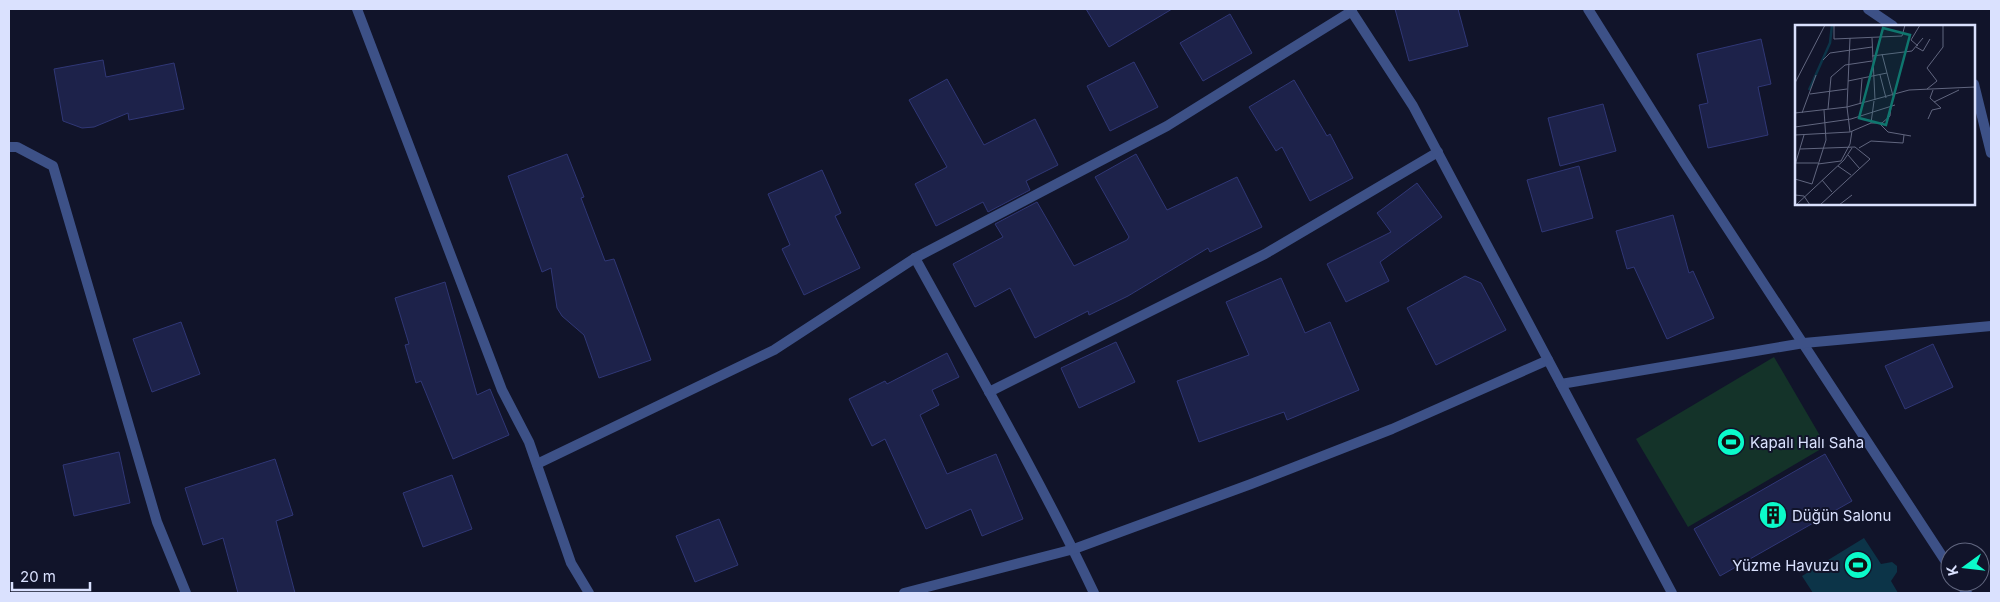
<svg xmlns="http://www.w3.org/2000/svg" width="2000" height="602" font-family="Inter,sans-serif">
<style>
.green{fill:#143329}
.water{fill:#0c3448}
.building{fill:#1d224a;stroke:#303776}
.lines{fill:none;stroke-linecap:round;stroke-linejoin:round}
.minor{stroke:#3d5187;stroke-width:10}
.tertiary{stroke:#3d5187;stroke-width:10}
.labels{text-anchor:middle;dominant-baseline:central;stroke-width:4;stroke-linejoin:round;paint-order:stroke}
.poi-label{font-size:15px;fill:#dae1fe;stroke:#11142a;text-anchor:start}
.inset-river{fill:none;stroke:#0c3448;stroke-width:2.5}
.inset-road{fill:none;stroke:#61667f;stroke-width:1}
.view{fill:#0f766e;fill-opacity:0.15;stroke:#0f766e;stroke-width:2.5}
.inset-edge{fill:none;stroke:#dae1fe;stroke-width:2.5}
</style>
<rect width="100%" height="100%" fill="#11142a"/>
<path class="green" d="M 1774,357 L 1826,446 L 1688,527 L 1636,439 Z"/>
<path class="water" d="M 1864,538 L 1881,564 L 1892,562 L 1897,566 L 1897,572 L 1891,581 L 1898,593 L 1813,593 L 1802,576 Z"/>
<g class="building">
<path d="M 1086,9 L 1172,9 L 1109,47 Z"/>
<path d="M 1395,9 L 1458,9 L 1468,46 L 1409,61 Z"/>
<path d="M 1230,14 L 1252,53 L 1203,81 L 1180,43 Z"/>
<path d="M 1761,39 L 1771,84 L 1758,87 L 1768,135 L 1708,148 L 1699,105 L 1708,103 L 1697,54 Z"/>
<path d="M 103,60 L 106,77 L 174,63 L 184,109 L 129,120 L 128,113 L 94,127 L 82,128 L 63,121 L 54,69 Z"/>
<path d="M 1134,62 L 1158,107 L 1110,131 L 1087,86 Z"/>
<path d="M 947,79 L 984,145 L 1035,119 L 1058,165 L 1026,181 L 1030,190 L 988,212 L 983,202 L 936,226 L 915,184 L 947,167 L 909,100 Z"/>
<path d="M 1294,80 L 1327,136 L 1330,134 L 1353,178 L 1310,201 L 1282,147 L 1276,151 L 1249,107 Z"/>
<path d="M 1603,104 L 1616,151 L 1560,166 L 1548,118 Z"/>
<path d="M 567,154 L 584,197 L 581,198 L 605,261 L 614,259 L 651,360 L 599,378 L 584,335 L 562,316 L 557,308 L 551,268 L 542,272 L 508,176 Z"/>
<path d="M 1136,154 L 1167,210 L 1237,177 L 1262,227 L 1210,252 L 1208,248 L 1128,296 L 1089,315 L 1088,311 L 1035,338 L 1010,288 L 975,307 L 953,264 L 1003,237 L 995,224 L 1037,202 L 1074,266 L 1127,240 L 1129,237 L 1095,177 Z"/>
<path d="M 1579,166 L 1593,218 L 1542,232 L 1527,180 Z"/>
<path d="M 822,170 L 841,213 L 835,216 L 860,268 L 804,295 L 782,249 L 790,245 L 768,194 Z"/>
<path d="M 1417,183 L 1442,217 L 1380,262 L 1389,281 L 1346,302 L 1327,264 L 1391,232 L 1377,213 Z"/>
<path d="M 1673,215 L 1689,273 L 1693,271 L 1714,318 L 1667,339 L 1634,267 L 1627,269 L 1616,231 Z"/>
<path d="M 1465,276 L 1481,283 L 1506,330 L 1436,365 L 1407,308 Z"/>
<path d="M 1281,278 L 1305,333 L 1330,322 L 1359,390 L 1287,420 L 1284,412 L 1199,442 L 1177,381 L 1249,355 L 1226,302 Z"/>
<path d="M 445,282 L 477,395 L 490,389 L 509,435 L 453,459 L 421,381 L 416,383 L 405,345 L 409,344 L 395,298 Z"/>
<path d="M 181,322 L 200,374 L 152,392 L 133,339 Z"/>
<path d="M 1116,342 L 1135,382 L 1079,408 L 1061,368 Z"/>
<path d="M 1933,344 L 1953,387 L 1905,409 L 1885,366 Z"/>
<path d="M 947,353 L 959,377 L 932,390 L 939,405 L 920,415 L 947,474 L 996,454 L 1023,519 L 982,536 L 971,509 L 926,529 L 885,439 L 872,446 L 849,399 L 885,381 L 887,384 Z"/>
<path d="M 119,452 L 130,503 L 74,516 L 63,465 Z"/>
<path d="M 1825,454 L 1852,501 L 1720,576 L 1694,529 Z"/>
<path d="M 275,459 L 293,515 L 276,521 L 295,593 L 238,593 L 223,538 L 203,545 L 185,488 Z"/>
<path d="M 452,475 L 472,529 L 423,547 L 403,493 Z"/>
<path d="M 719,519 L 738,565 L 695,582 L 676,536 Z"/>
</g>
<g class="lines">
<g class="minor">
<path d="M 357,9 L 502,390 L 529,442 L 571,563 L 589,593"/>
<path d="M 1588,9 L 1684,162 L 1950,568"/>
<path d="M 1868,9 L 1893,26"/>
<path d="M 1974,84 L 1991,153"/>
<path d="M 9,147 L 17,147 L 53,166 L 157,522 L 186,593"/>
<path d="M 915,258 C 976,369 1040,479 1094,593"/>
<path d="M 1561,384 L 1804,343 L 1991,326"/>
<path d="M 989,392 L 1265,254 L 1438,152"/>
<path d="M 537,464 L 774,350 L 915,258 L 1167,126 L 1352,11"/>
<path d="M 1959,582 L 1967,593"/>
<path d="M 904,593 L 1074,549 L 1251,484 L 1392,429 L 1548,360"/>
</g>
<path class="tertiary" d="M 1350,9 L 1413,106 L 1672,593"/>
</g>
<defs>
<symbol id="stadium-disc" viewBox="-11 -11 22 22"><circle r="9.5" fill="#0bfaca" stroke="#11142a"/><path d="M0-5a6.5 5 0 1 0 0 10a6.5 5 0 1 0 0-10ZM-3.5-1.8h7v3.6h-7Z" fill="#111"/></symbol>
<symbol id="building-disc" viewBox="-11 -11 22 22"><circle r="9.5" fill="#0bfaca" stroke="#11142a"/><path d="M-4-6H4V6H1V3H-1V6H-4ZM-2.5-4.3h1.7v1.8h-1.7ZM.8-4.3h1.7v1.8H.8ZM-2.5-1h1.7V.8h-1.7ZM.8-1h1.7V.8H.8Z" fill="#111"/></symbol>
</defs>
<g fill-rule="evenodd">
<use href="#stadium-disc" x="1715" y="426" width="32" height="32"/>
<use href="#building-disc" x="1757" y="499" width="32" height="32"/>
<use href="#stadium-disc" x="1842" y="549" width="32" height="32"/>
</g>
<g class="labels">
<g class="poi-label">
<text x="1750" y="442">Kapalı Halı Saha</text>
<text x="1792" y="515">Düğün Salonu</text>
<text x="1839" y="565" text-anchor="end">Yüzme Havuzu</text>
</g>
</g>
<g transform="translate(1795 25)">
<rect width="180" height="180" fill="#11142a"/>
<path class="inset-river" d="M 14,65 L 35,18 L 37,0"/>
<path class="inset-road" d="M 39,0 L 39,14 L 107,11 L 110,0M 77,13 L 80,75M 123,21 L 116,15 L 125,0M 121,22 L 128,26 L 135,14M 87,29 L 98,71M 77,31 L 117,26 L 128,13M 28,35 L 35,28 L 77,22M 85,50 L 91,73M 53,56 L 92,48M 0,58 L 30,0M 132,64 L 142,56 L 132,43 L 148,22 L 148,0M 15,69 L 52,64M 139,77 L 164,65M 65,79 L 67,54M 33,84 L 36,52 L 50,40 L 77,36M 0,88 L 52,82 L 114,65 L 180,62M 7,88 L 21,50M 133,94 L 137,85 L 146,83 L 135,73 L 138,65M 76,98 L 79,76M 84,98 L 93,107 L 116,111M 0,102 L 56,94 L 100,80M 55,107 L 52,82 L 55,13M 0,110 L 55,107 L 76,98 L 87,98 L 95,91 L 96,81M 64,123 L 76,116 L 108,118 L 109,110M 5,124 L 60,122 L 75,134 L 25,180M 53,130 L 65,144M 1,138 L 23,138M 23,139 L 46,136 L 55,119 L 57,106M 0,140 L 9,110M 43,141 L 56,150M 0,154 L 17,159M 27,155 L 37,167M 17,159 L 31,115 L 29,85M 0,170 L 9,171 L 15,180M 2,179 L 49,135 L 57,123M 44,180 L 57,170"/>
<path class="view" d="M 88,3 L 115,10 L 91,100 L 64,93 Z"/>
<rect width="180" height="180" class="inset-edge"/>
</g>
<rect width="2000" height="602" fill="none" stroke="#dae1fe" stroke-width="20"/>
<g transform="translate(1965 567) rotate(255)"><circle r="24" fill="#11142a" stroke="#61667f"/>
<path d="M0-4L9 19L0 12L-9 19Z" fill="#0bfaca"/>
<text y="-8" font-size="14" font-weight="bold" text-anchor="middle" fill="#dae1fe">K</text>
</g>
<path d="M12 582v8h78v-8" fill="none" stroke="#dae1fe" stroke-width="2.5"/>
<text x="20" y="582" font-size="15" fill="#dae1fe" stroke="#11142a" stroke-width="4" paint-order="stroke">20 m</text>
</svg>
